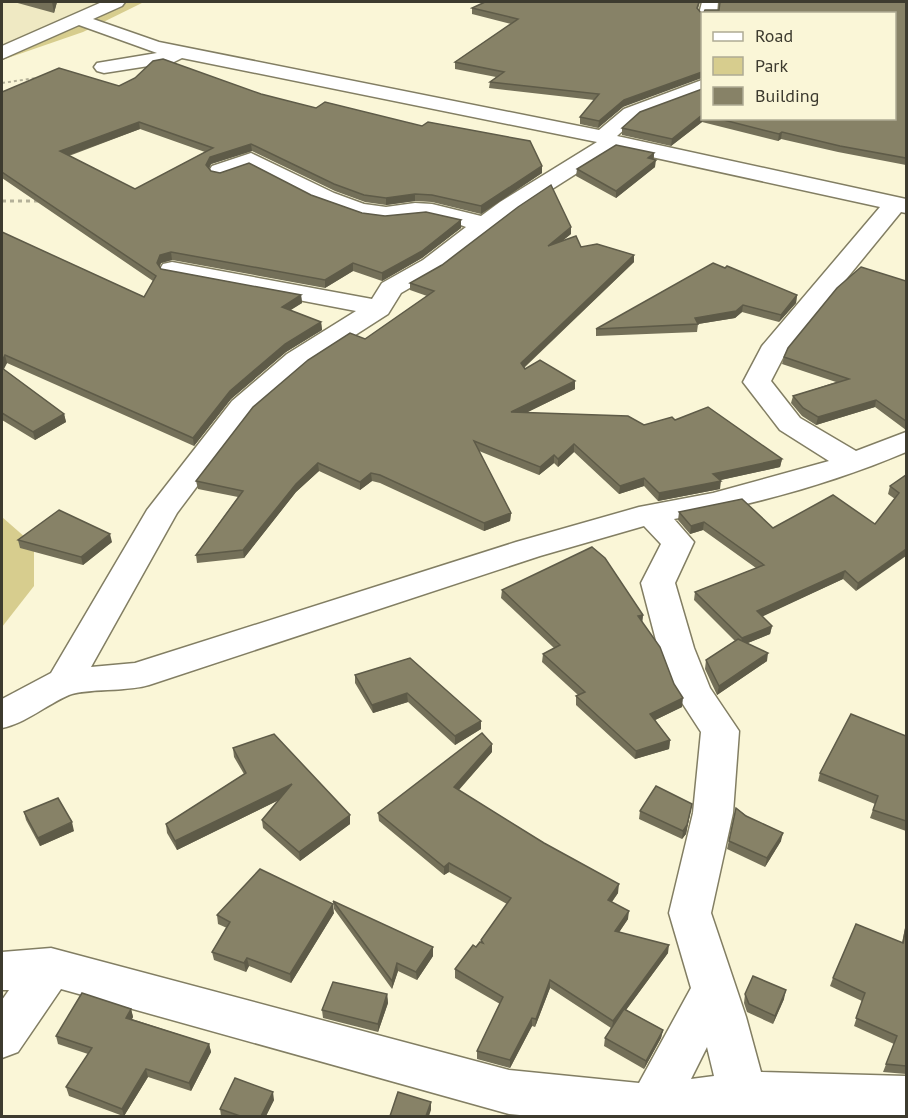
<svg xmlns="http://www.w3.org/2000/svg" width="908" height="1118" font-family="'PT Sans',sans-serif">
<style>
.built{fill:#efe9c3}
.green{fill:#d7cd8e}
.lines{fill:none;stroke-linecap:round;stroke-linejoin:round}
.minor-casing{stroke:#827e63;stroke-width:3}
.path-far1{stroke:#b4b199;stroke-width:2;stroke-dasharray:3 3;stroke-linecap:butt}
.path{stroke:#b4b199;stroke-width:3;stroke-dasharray:4 4;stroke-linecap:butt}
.minor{fill:#fff;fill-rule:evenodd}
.wall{fill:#747059;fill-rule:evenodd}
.shaded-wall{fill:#5e5b48}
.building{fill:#878267;stroke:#5e5b48;stroke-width:1.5;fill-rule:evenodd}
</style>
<rect width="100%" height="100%" fill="#faf6d7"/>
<path class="built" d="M 2,2 L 106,2 L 2,46 Z"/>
<g class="green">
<path d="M 106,2 L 144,2 L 83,32 L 2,60 L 2,46 Z"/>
<path d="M 2,517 L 34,545 L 34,586 L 2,627 Z"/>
</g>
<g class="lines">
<defs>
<g id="minor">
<path d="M 102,2 L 125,2 L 122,6 L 93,19 L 159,42 L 599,130 L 624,109 L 702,80 L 702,93 L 638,117 L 617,136 L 906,199 L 906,213 L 901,212 L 785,354 L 771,381 L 800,418 L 856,451 L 906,432 L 906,452 C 833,483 753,505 674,519 L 694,542 L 675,583 L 694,648 L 710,688 L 739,731 L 733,813 L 711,913 L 746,1017 L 761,1072 L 906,1076 L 906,1116 L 530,1116 L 509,1114 L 61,989 L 18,1052 L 2,1058 L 2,1000 L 9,990 L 2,990 L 2,952 L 51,948 L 509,1070 L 639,1083 L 691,988 L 669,913 L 693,813 L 701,732 L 675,692 L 658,648 L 641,583 L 661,544 L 644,526 L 540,556 L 149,685 C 125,692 89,688 69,695 C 46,705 26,723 2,728 L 2,699 L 51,673 L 147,510 L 232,401 L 287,354 L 356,311 L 172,276 L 163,274 L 160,269 L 163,264 L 172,262 L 372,299 L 382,283 L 423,260 L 466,227 C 449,221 431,216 413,217 C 402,218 392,222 381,221 C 333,216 291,189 250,168 L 220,178 L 212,176 L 209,171 L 212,166 L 251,153 L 334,193 L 364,204 L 386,207 L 415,203 L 432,204 L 481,216 L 500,202 L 597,142 L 182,58 L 174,62 L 104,73 L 97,71 L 94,67 L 97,63 L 157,53 L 79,25 L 2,59 L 2,46 ZM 615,149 L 880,207 L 762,346 L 743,382 L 780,430 L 829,461 L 713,493 L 639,507 L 516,542 L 135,663 L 91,667 L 177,513 L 252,413 L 307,366 L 388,314 L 401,293 L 441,270 L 516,212 ZM 707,1047 L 714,1076 L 691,1079 Z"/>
<path d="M 702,2 L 718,2 L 717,14 L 702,14 L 702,18 L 699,14 Z"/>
</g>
</defs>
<use href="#minor" class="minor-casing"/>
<path class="path-far1" d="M 2,83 L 36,78"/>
<path class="path" d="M 2,201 L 38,201"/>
<use href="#minor" class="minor"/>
</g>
<g class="wall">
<path d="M 14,2 L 57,2 L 54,13 Z"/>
<path d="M 485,2 L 700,2 L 698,9 L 623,107 L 598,128 L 580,124 L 580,117 L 594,100 L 489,88 L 490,82 L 496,77 L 455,69 L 455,62 L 511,24 L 472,14 L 472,8 Z"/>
<path d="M 906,2 L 906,165 L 838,152 L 781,139 L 778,141 L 702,122 L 671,146 L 622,135 L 622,128 L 702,89 L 702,118 L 894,118 Z"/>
<path d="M 119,86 L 261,94 L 542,173 L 481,214 L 432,202 L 415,201 L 386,205 L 365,202 L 335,191 L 252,151 L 211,164 L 209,169 L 211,171 L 311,195 L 362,213 L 385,216 L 461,220 L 461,228 L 422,258 L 382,281 L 353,271 L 325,288 L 172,260 L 161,263 L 160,266 L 161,269 L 301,295 L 302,303 L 290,310 L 321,322 L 322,330 L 286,352 L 231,399 L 194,446 L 7,363 L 3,369 L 64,414 L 66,422 L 35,440 L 2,420 L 2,232 L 144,297 L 153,281 L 2,178 L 2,92 ZM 140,129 L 205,152 L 135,189 L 69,156 Z"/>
<path d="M 654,153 L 654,159 L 655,167 L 616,198 L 576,176 L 577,169 Z"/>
<path d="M 571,234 L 562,241 L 634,262 L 524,368 L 575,389 L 526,413 L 644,425 L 675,420 L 782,459 L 780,467 L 720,480 L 720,489 L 658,501 L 644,486 L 619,494 L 574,452 L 558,467 L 554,463 L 539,475 L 479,451 L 511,513 L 510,521 L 484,531 L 380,483 L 372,481 L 360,490 L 319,471 L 296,492 L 244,558 L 197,563 L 196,555 L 238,497 L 198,489 L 196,481 L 365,339 L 427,296 L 410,290 L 410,283 Z"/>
<path d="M 725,268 L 797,295 L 796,303 L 779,322 L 742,312 L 735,318 L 698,324 L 697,332 L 596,336 L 596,329 Z"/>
<path d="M 906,281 L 906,430 L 875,407 L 816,425 L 802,416 L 791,403 L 793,396 L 836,382 L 782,364 L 784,357 Z"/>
<path d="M 906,475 L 856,591 L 843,579 L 762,616 L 772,626 L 770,634 L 748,643 L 767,661 L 717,695 L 705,669 L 706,660 L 735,641 L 694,600 L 695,592 L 756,568 L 703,530 L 690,534 L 678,520 L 679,512 L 773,528 L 875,524 L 895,499 L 888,494 L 890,486 Z"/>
<path d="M 18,540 L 112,542 L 83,565 L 20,548 Z"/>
<path d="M 502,590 L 643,615 L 642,623 L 682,707 L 655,720 L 670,740 L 669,749 L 635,759 L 576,705 L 576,696 L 578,695 L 542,662 L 543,654 L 554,648 L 501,598 Z"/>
<path d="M 410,658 L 481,729 L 455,745 L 408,702 L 373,713 L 355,683 L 355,675 Z"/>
<path d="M 906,736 L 906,831 L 870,818 L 875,804 L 818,781 L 820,773 Z"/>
<path d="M 233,748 L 350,815 L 350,824 L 300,861 L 263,828 L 262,820 L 279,800 L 177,850 L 167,833 L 166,824 L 244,774 L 234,757 Z"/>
<path d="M 492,752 L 459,790 L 618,893 L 612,902 L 628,919 L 619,932 L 668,953 L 626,1010 L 663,1030 L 661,1038 L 644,1069 L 604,1046 L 605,1038 L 611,1028 L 550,988 L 535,1027 L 532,1026 L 510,1068 L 477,1059 L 477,1051 L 500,1004 L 455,978 L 455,969 L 481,942 L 481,940 L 507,904 L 449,872 L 444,875 L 379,821 L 378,813 Z"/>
<path d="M 692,804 L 686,834 L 682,839 L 639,819 L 640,811 Z"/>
<path d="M 736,808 L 781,841 L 765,867 L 727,849 Z"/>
<path d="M 24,812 L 74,831 L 40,846 L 26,820 Z"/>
<path d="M 333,901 L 433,956 L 417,980 L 398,971 L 392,989 L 334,909 Z"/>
<path d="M 334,913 L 291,983 L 249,966 L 246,972 L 214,960 L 212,952 L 227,928 L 218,924 L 217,915 Z"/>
<path d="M 906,923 L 906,1074 L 883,1072 L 894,1044 L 854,1026 L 862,1001 L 830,986 L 833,978 L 902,943 Z"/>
<path d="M 387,994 L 388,1003 L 378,1032 L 323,1018 L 322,1010 Z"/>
<path d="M 745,994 L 784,999 L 773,1024 L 747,1012 L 744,1003 Z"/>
<path d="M 131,1009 L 133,1017 L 132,1019 L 209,1044 L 211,1052 L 191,1091 L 148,1077 L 124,1116 L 123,1116 L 69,1096 L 66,1087 L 88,1054 L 58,1044 L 56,1036 Z"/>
<path d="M 274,1100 L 266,1116 L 221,1116 L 220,1109 Z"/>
</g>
<g class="shaded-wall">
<path d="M 52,2 L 57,2 L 54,13 Z"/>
<path d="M 702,72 L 702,78 L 623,107 L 598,128 L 599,121 L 624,100 Z"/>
<path d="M 702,115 L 702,122 L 671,146 L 672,139 Z"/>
<path d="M 139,122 L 140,129 L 61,158 L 60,151 Z"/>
<path d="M 782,132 L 781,139 L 778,141 L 779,134 Z"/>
<path d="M 251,144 L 252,151 L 211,164 L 207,172 L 206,165 L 210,157 Z"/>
<path d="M 654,153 L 653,160 L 648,158 Z"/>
<path d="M 656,160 L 655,167 L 616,198 L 616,191 Z"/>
<path d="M 542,166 L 542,173 L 481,214 L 481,206 Z"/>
<path d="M 415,194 L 415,201 L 386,205 L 386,198 Z"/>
<path d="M 461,220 L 461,228 L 422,258 L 382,281 L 382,273 Z"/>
<path d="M 571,227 L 571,234 L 547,253 L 548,246 Z"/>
<path d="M 171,252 L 172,260 L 161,263 L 158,270 L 157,263 L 160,255 Z"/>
<path d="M 634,255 L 634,262 L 520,371 L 521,363 Z"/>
<path d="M 353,263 L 353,271 L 325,288 L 325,280 Z"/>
<path d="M 301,295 L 302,303 L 283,315 L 282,307 Z"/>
<path d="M 797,295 L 796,303 L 779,322 L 781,315 Z"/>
<path d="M 743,305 L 742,312 L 735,318 L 698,324 L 695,318 Z"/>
<path d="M 321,322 L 322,330 L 286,352 L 231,399 L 194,446 L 193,438 L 230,391 L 285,344 Z"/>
<path d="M 5,355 L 7,363 L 2,373 L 2,361 Z"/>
<path d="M 575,381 L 575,389 L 511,420 L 511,412 Z"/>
<path d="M 876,400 L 875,407 L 816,425 L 818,417 Z"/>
<path d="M 64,414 L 66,422 L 35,440 L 33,432 Z"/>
<path d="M 574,444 L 574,452 L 558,467 L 558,459 Z"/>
<path d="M 554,455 L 554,463 L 539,475 L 540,467 Z"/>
<path d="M 782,459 L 780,467 L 712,482 L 713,474 Z"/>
<path d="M 318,463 L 319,471 L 296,492 L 244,558 L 243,550 L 296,484 Z"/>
<path d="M 371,473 L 372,481 L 360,490 L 360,482 Z"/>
<path d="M 644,478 L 644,486 L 619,494 L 620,486 Z"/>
<path d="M 721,481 L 720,489 L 658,501 L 659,493 Z"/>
<path d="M 511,513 L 510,521 L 484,531 L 484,523 Z"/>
<path d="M 704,522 L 703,530 L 690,534 L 691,526 Z"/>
<path d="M 110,534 L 112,542 L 83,565 L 81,557 Z"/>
<path d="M 906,549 L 906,556 L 856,591 L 858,583 Z"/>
<path d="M 845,571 L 843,579 L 755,620 L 757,611 Z"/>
<path d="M 643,615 L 642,623 L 638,616 Z"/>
<path d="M 772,626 L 770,634 L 740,646 L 742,638 Z"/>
<path d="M 768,653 L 767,661 L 717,695 L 719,686 Z"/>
<path d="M 407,693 L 408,702 L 373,713 L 372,705 Z"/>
<path d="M 683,698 L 682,707 L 649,723 L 650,714 Z"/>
<path d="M 481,721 L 481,729 L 455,745 L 455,736 Z"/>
<path d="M 670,740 L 669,749 L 635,759 L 636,751 Z"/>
<path d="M 492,744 L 492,752 L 454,795 L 454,787 Z"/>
<path d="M 292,784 L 293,793 L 177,850 L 175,841 Z"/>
<path d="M 692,804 L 686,834 L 682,839 L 683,831 Z"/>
<path d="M 350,815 L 350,824 L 300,861 L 299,852 Z"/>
<path d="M 72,822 L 74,831 L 40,846 L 38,838 Z"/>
<path d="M 783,833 L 781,841 L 765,867 L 767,858 Z"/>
<path d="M 449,863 L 449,872 L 444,875 L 444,867 Z"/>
<path d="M 619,884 L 618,893 L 607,908 L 608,900 Z"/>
<path d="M 333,904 L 334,913 L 291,983 L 290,974 Z"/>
<path d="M 629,911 L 628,919 L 614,940 L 615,931 Z"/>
<path d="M 669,945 L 668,953 L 612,1029 L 613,1021 Z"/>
<path d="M 433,947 L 433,956 L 417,980 L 416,972 Z"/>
<path d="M 247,958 L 249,966 L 246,972 L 244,963 Z"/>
<path d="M 397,963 L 398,971 L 392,989 L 392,981 Z"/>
<path d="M 550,980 L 550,988 L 535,1027 L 536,1019 Z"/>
<path d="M 786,990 L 784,999 L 773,1024 L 775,1016 Z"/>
<path d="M 387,994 L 388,1003 L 378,1032 L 378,1024 Z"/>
<path d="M 131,1009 L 133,1017 L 128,1026 L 126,1018 Z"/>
<path d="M 532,1018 L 532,1026 L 510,1068 L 510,1060 Z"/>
<path d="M 663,1030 L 661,1038 L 644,1069 L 646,1061 Z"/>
<path d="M 209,1044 L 211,1052 L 191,1091 L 189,1083 Z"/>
<path d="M 146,1069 L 148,1077 L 124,1116 L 122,1109 Z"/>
<path d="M 273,1092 L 274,1100 L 266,1116 L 261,1116 Z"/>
<path d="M 431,1102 L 431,1110 L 429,1116 L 426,1116 Z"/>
</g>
<g class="building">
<path d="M 485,2 L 699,2 L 697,8 L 702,14 L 702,72 L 624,100 L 599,121 L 580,117 L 599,94 L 490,82 L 504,72 L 455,62 L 518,19 L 472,8 Z"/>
<path d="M 720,2 L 906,2 L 906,158 L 840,146 L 782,132 L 779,134 L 716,118 L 894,118 L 894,14 L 703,14 L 705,10 L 719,10 Z"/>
<path d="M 163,59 L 261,94 L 316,108 L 325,102 L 422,126 L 428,122 L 530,141 L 542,166 L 481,206 L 432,195 L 415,194 L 386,198 L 364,195 L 334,184 L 251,144 L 210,157 L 206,165 L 211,171 L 220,173 L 249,163 L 311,195 L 362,213 L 385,216 L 426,212 L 461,220 L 422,251 L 382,273 L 353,263 L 325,280 L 171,252 L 160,255 L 157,263 L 161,269 L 301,295 L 282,307 L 321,322 L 285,344 L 230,391 L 193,438 L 5,355 L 2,361 L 2,232 L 144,297 L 156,276 L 2,172 L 2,92 L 59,68 L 119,86 L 135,78 L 153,61 ZM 139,122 L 213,148 L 135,189 L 60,151 Z"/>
<path d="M 702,89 L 702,115 L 672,139 L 622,128 L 640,112 Z"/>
<path d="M 616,145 L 654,153 L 648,158 L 656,160 L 616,191 L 577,169 Z"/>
<path d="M 551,185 L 571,227 L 548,246 L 576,236 L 581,247 L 597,244 L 634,255 L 521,363 L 525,369 L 540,360 L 575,381 L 511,412 L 628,416 L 644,425 L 672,417 L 675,420 L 708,407 L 782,459 L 713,474 L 721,481 L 659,493 L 644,478 L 620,486 L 574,444 L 558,459 L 554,455 L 540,467 L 474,441 L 511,513 L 484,523 L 380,475 L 371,473 L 360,482 L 318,463 L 296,484 L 243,550 L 196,555 L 243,491 L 196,481 L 253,407 L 308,360 L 350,333 L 365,339 L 434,291 L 410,283 L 442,265 L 518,207 Z"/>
<path d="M 713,263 L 725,268 L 727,266 L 797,295 L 781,315 L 743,305 L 736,311 L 695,318 L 698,324 L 596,329 Z"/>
<path d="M 861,267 L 906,281 L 906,421 L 876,400 L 818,417 L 803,408 L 793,396 L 849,379 L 784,357 L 788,348 L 837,288 Z"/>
<path d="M 2,368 L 64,414 L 33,432 L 2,413 Z"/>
<path d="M 906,475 L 906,549 L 858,583 L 845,571 L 757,611 L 772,626 L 742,638 L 695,592 L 764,565 L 704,522 L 691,526 L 679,512 L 742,499 L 773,528 L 833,495 L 875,524 L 899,493 L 890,486 Z"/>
<path d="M 59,510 L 110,534 L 81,557 L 18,540 Z"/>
<path d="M 592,547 L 605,558 L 643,615 L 638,616 L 660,647 L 674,684 L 683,698 L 650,714 L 670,740 L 636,751 L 576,696 L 585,692 L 543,654 L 560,645 L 502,590 Z"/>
<path d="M 738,639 L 768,653 L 719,686 L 706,660 Z"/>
<path d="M 410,658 L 481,721 L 455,736 L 407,693 L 372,705 L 355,675 Z"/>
<path d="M 851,714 L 906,736 L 906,821 L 873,810 L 878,796 L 820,773 Z"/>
<path d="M 482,733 L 492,744 L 454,787 L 544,843 L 619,884 L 608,900 L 629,911 L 615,931 L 669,945 L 613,1021 L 550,980 L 536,1019 L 532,1018 L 510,1060 L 477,1051 L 503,997 L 455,969 L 473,945 L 476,947 L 480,942 L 483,943 L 481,940 L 511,898 L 449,863 L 444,867 L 378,813 Z"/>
<path d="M 274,734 L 350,815 L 299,852 L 262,820 L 292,784 L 175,841 L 166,824 L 246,773 L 233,748 Z"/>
<path d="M 656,786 L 692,804 L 687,825 L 683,831 L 640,811 Z"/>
<path d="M 58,798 L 72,822 L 38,838 L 24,812 Z"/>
<path d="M 736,808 L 746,816 L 783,833 L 767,858 L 729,841 Z"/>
<path d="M 260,869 L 333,904 L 290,974 L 247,958 L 244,963 L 212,952 L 230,922 L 217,915 Z"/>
<path d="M 333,901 L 433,947 L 416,972 L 397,963 L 392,981 Z"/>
<path d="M 856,924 L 903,943 L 906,927 L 906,1066 L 886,1064 L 897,1036 L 856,1018 L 865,993 L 833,978 Z"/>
<path d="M 753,976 L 786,990 L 775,1016 L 749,1004 L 745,994 Z"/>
<path d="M 333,982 L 387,994 L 378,1024 L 322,1010 Z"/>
<path d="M 82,993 L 131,1009 L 126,1018 L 209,1044 L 189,1083 L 146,1069 L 122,1109 L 66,1087 L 92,1048 L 56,1036 Z"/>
<path d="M 624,1009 L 663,1030 L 646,1061 L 605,1038 Z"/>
<path d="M 235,1078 L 273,1092 L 261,1116 L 240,1116 L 220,1109 Z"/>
<path d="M 398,1092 L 431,1102 L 426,1116 L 390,1116 Z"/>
</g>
<rect width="908" height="1118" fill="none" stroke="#3d3b2f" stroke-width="6"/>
<rect x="701" y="12" width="195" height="108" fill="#faf6d7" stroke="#aeab94" stroke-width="1.5"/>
<rect x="713" y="32" width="30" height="9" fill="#ffffff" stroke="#aeab94" stroke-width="1.5"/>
<text x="755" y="42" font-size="18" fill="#3d3b2f">Road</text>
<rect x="713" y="57" width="30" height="18" fill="#d7cd8e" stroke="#aeab94" stroke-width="1.5"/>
<text x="755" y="72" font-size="18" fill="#3d3b2f">Park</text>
<rect x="713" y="87" width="30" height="18" fill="#878267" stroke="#aeab94" stroke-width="1.5"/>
<text x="755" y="102" font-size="18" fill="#3d3b2f">Building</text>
</svg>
